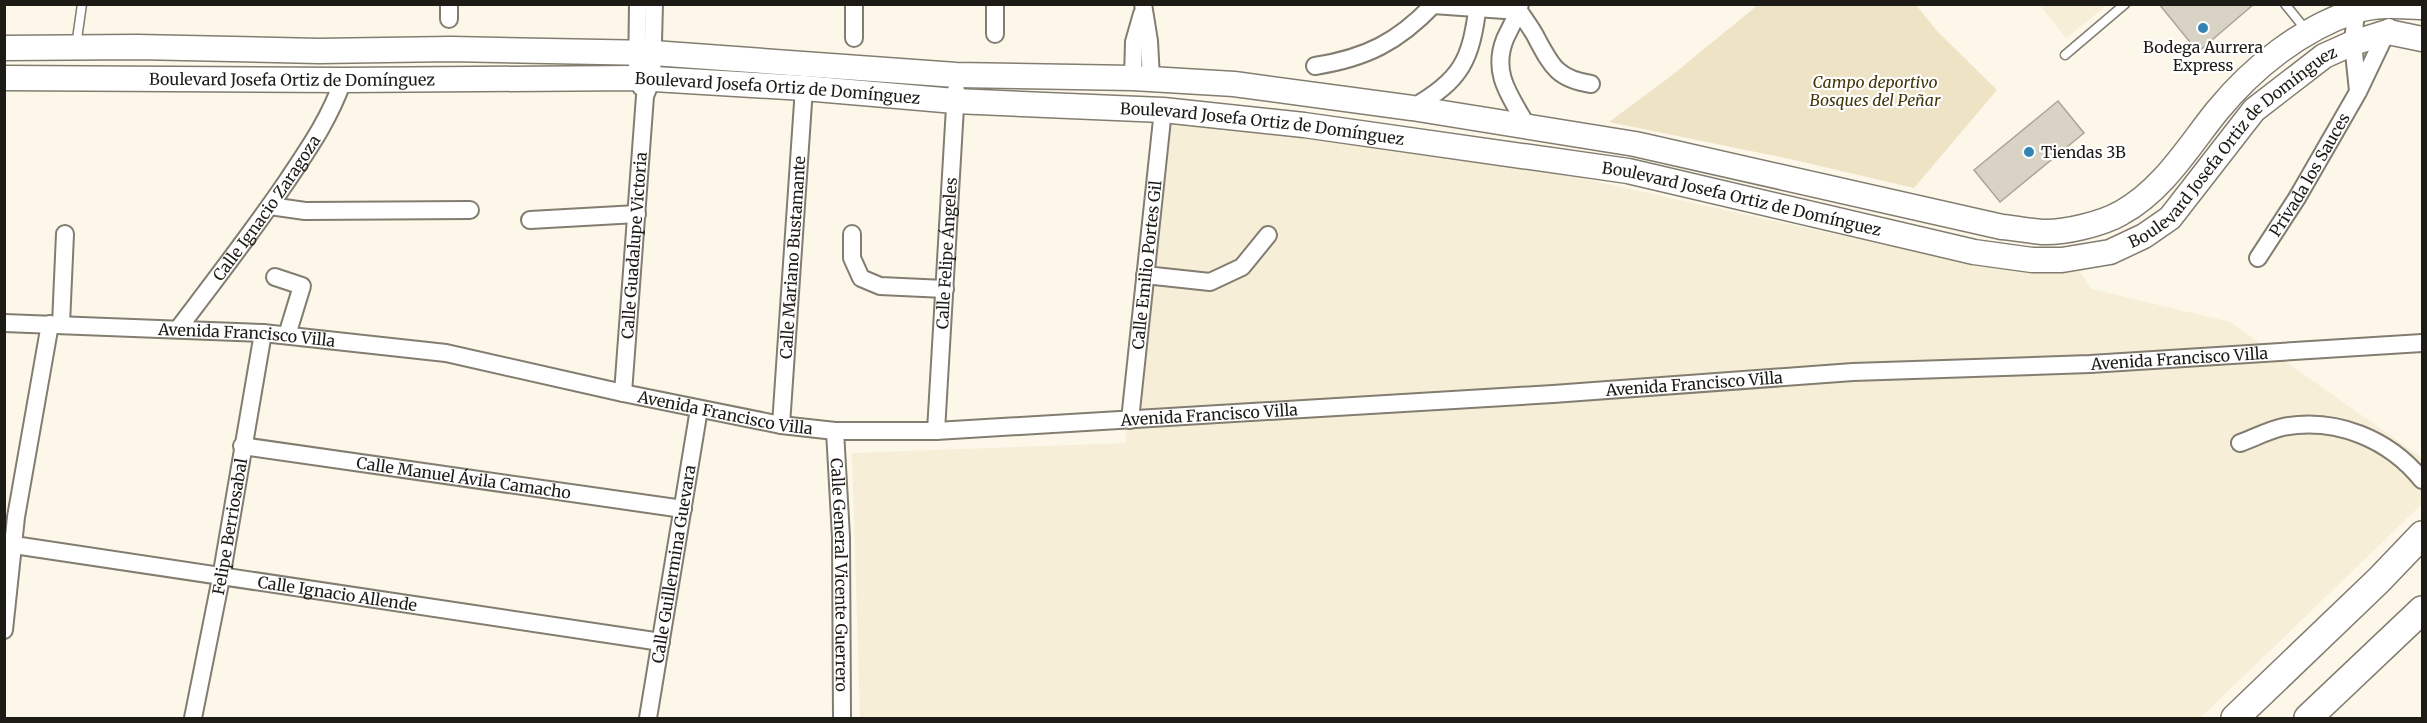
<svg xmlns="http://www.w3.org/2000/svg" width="2427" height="723" font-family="Merriweather,serif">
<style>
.built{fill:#f7eed8}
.green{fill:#efe3c5}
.building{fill:#d9d3c5;stroke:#aaa598;stroke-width:1.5}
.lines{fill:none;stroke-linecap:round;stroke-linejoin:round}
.lane-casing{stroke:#827d70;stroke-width:11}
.street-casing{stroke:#827d70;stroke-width:20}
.secondary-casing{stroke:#827d70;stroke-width:27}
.primary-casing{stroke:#827d70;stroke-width:30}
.lane{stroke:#fff;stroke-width:8}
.street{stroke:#fff;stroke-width:16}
.secondary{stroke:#fff;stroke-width:24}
.primary{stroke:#fff;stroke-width:27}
.poi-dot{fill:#3383b5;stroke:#fff;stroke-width:2}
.labels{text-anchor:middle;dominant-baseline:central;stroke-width:4.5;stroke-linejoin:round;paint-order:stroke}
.poi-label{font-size:16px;fill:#1d1b16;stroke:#fff}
.street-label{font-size:16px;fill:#1d1b16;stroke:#fff}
.park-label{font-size:16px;font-style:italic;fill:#443509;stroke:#fff}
</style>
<rect width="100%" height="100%" fill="#fdf7e9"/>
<g class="built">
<path d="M 2040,5 L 2107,5 L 2066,38 Z"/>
<path d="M 1167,116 L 1562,174 L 1883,245 L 2029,269 L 2079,271 L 2092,289 L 2230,322 L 2422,458 L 2422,504 L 2200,718 L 860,718 L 852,453 L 1125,443 Z"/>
</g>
<path class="green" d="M 1759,4 L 1916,5 L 1937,31 L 1997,90 L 1914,188 L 1790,159 L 1609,122 L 1671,76 Z"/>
<g class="building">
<path d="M 2159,4 L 2254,4 L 2198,52 Z"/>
<path d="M 2058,101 L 2084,133 L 2000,202 L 1974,170 Z"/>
</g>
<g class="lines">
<defs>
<g id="lane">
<path d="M 2285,4 L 2306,30"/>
<path d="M 76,46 L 82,4"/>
<path d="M 2065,55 L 2125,4"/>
</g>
<g id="street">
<path d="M 638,4 L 637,78 L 641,87"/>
<path d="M 854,4 L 854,38"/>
<path d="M 995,4 L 995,34"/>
<path d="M 1143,4 L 1149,41 L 1151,79"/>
<path d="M 1520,4 C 1517,17 1510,28 1505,39 C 1491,74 1511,97 1527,126"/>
<path d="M 1433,5 L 1519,11"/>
<path d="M 1519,11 C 1525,20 1532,29 1537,39 C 1552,67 1558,79 1591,84"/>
<path d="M 2356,11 L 2353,43 L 2358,91"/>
<path d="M 449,19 L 449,4"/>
<path d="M 1315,66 C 1366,58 1398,42 1434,4"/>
<path d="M 1133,78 L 1134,42 L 1142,14"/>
<path d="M 1412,108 C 1462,80 1471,60 1478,4"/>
<path d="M 270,206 L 305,211 L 470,210"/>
<path d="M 530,220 L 637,214"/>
<path d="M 852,234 L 852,258 L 861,278 L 880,286 L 945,289"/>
<path id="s1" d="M 2258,258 L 2297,198 L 2358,92 L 2389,27"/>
<path d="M 1145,275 L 1210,282 L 1242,267 L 1268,235"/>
<path d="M 275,277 L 302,286 L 287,335"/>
<path id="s2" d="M 4,323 L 263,333 L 446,353 L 623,393 L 781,425 L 835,431 L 936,431 L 1553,394 L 1853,372 L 2090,364 L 2422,343"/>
<path d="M 61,324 L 65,234"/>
<path id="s3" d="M 178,329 C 215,280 253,231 287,181 C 309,148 330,118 343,80"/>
<path id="s4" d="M 623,393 L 645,96 L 652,79 L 654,4"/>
<path id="s5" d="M 1130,420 L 1163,110"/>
<path id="s6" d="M 781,425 L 804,88"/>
<path id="s7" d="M 835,431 L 841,537 L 842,718"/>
<path id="s8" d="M 936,431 L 956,90"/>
<path d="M 2240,443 C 2254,438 2269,430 2283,427 C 2336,417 2389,439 2422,480"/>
<path id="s9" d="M 242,446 L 683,509"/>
<path id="s10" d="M 14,545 L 661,642"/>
<path d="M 4,630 L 16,517 L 50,324"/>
<path id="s11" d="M 193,718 L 221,578 L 263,333"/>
<path id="s12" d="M 648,718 L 699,409"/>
</g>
<g id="secondary">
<path d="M 4,48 L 137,47 L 319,51 L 451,49 L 653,53 L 956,75 L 1133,78 L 1234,84 L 1412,108 L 1635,144 L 2002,227 C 2015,228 2029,231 2042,232 C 2064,233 2102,224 2121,213 C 2163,190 2188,147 2217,111 C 2253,67 2301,29 2355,11 C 2377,4 2400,6 2422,7"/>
<path id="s13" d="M 4,78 L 343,80 L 637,78 L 804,88 L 955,101 L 1163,110 L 1304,125 L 1628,171 L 1974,252 L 2032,260 L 2062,260 L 2110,252 L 2144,236 L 2170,218 L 2254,110 L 2324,56 L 2353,43 L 2388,32 L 2422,39"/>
</g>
<g id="primary">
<path d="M 2235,718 L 2379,580 L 2422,535"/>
<path d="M 2308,718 L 2422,610"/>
</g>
</defs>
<use href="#lane" class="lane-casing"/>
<use href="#street" class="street-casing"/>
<use href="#secondary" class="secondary-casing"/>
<use href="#primary" class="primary-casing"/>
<use href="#lane" class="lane"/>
<use href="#street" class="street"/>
<use href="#secondary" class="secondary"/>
<use href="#primary" class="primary"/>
</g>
<g class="poi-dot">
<circle cx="2203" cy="28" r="6"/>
<circle cx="2029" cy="152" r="6"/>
</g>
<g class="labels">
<g class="poi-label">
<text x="2203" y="47">Bodega Aurrera<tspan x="2203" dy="18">Express</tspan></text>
<text x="2041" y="152" text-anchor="start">Tiendas 3B</text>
</g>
<g class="street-label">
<text stroke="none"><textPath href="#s13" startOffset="288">Boulevard Josefa Ortiz de Domínguez</textPath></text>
<text stroke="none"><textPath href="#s13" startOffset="774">Boulevard Josefa Ortiz de Domínguez</textPath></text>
<text stroke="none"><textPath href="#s13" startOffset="1260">Boulevard Josefa Ortiz de Domínguez</textPath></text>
<text stroke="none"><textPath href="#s13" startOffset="2286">Boulevard Josefa Ortiz de Domínguez</textPath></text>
<text stroke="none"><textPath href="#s1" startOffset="98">Privada los Sauces</textPath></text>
<text stroke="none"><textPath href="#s13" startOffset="1746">Boulevard Josefa Ortiz de Domínguez</textPath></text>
<text stroke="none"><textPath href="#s3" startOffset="150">Calle Ignacio Zaragoza</textPath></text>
<text stroke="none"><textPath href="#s4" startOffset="148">Calle Guadalupe Victoria</textPath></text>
<text stroke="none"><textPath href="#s8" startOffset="178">Calle Felipe Ángeles</textPath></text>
<text stroke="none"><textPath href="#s6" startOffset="168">Calle Mariano Bustamante</textPath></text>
<text stroke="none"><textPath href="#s5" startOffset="156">Calle Emilio Portes Gil</textPath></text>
<text stroke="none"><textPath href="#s2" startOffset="243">Avenida Francisco Villa</textPath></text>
<text stroke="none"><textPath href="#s2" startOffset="2187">Avenida Francisco Villa</textPath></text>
<text stroke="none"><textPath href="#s2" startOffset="1701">Avenida Francisco Villa</textPath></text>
<text stroke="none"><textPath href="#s2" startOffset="729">Avenida Francisco Villa</textPath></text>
<text stroke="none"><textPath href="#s2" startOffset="1215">Avenida Francisco Villa</textPath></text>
<text stroke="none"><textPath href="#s9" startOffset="224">Calle Manuel Ávila Camacho</textPath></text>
<text stroke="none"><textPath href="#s11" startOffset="195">Felipe Berriosabal</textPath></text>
<text stroke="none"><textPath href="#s12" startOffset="156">Calle Guillermina Guevara</textPath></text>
<text stroke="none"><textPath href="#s7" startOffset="144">Calle General Vicente Guerrero</textPath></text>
<text stroke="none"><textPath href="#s10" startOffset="327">Calle Ignacio Allende</textPath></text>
</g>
<g class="park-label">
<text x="1875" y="82">Campo deportivo<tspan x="1875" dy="18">Bosques del Peñar</tspan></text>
</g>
</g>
<rect width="2427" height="723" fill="none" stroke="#1d1b16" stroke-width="12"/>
</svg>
